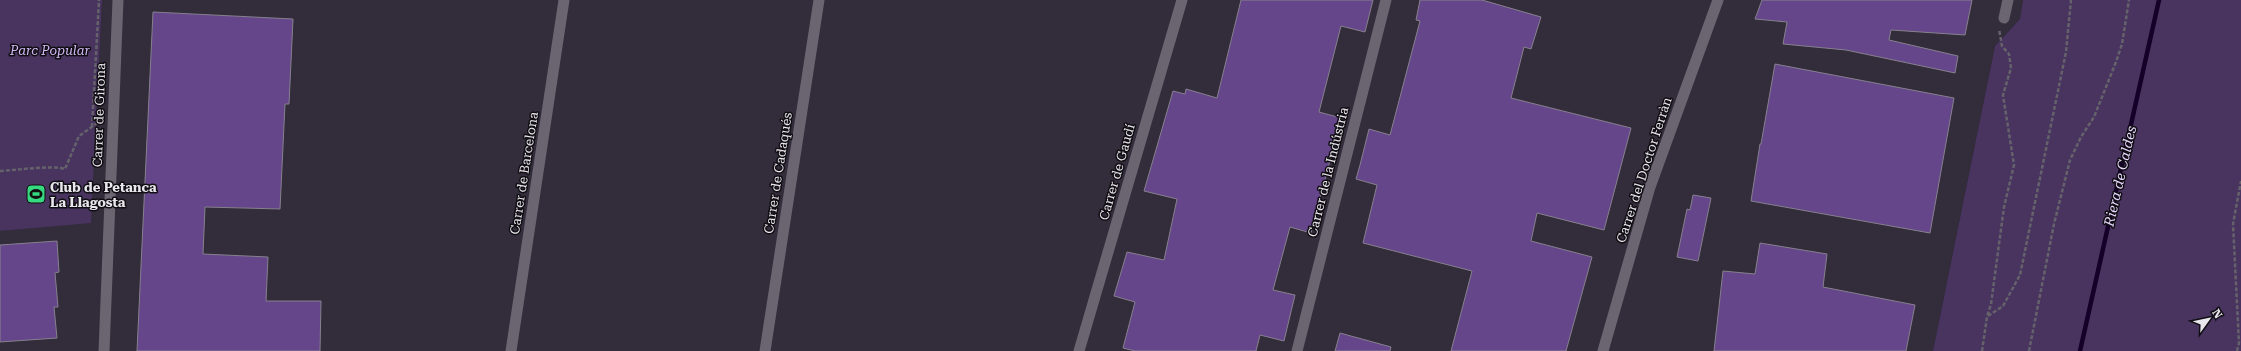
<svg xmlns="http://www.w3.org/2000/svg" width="2241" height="351" font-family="'Roboto Serif',serif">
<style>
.built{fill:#322c3b}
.green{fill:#48345f}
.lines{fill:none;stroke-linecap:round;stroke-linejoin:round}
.stream{stroke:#140029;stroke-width:4.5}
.building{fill:#66468a;stroke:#86818d}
.path{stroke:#65626b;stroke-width:2.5;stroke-dasharray:4 2;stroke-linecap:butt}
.minor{stroke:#6a6571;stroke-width:11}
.labels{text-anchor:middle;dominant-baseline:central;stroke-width:3;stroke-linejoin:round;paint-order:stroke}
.park-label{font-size:13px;font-style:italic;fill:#d3baf5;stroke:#100e13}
.street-label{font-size:13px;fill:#e9e6ed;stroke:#100e13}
.poi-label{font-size:13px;font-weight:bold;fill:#e9e6ed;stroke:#100e13;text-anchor:start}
.water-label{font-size:14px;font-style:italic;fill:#e7d6fe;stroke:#100e13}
</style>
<rect width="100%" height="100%" fill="#28242e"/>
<path class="built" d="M 102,0 L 2023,0 L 2020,19 L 1995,46 L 1933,351 L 0,351 L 0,231 L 91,222 Z"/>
<g class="green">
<path d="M 0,0 L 102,0 L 91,223 L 0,231 Z"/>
<path d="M 2023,0 L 2241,0 L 2241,351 L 1933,351 L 1995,46 L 2020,19 Z"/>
</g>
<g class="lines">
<path class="stream" d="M 2080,351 L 2159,0"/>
</g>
<g class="building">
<path d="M 1241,0 L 1373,0 L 1365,32 L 1341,26 L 1319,112 L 1341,118 L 1338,130 L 1311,233 L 1290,227 L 1273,290 L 1295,295 L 1284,341 L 1260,335 L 1256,351 L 1135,351 L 1123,348 L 1135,302 L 1114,296 L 1127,252 L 1164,260 L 1177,199 L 1144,191 L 1173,91 L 1185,94 L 1186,89 L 1217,98 Z"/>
<path d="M 1420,0 L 1482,0 L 1541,17 L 1531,49 L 1524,47 L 1511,98 L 1631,128 L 1604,230 L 1537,213 L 1531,241 L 1592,257 L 1566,351 L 1451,351 L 1472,271 L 1363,243 L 1377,185 L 1356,179 L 1360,165 L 1369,129 L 1390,135 L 1420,21 L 1416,20 Z"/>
<path d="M 1762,0 L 1972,0 L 1965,35 L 1891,30 L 1889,40 L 1958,56 L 1955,73 L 1846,50 L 1783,44 L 1787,22 L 1755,19 Z"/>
<path d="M 153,12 L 293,19 L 289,104 L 285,104 L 280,209 L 205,207 L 203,254 L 268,257 L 266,301 L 321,301 L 320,351 L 137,351 Z"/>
<path d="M 1775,64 L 1954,98 L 1930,233 L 1751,201 L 1760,144 L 1761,144 Z"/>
<path d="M 1693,195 L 1711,198 L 1698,261 L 1677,257 L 1687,209 L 1690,210 Z"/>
<path d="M 57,241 L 59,272 L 55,273 L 58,307 L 54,307 L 57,338 L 0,342 L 0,245 Z"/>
<path d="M 1760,243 L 1827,254 L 1823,287 L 1915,305 L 1906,351 L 1714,351 L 1723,271 L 1755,274 Z"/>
<path d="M 1340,333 L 1391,347 L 1390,351 L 1335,351 Z"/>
</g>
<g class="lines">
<g class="path">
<path d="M 92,127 L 99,0"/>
<path d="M 0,171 C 17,170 52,165 65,169 L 79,136 L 100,121"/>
<path d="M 1988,316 L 2003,306 L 2020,275 L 2066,52 L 2071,0"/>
<path d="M 1982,351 L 1987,317 L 1991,304 L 2004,207 L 2014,165 L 2003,95 L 2011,68 L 2009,54 L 2002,46 L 1999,29"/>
<path d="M 2029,351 L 2054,224 L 2070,160 L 2081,137 L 2094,117 L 2116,62 L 2122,44 L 2129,0"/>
<path d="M 2237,351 L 2239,343 L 2233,224 L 2241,181"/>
</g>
<g class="minor">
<path d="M 2004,18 L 2008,0"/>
<path d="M 104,351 L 118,0"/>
<path d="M 511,351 L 564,0"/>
<path d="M 765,351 L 819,0"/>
<path d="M 1079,351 L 1182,0"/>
<path d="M 1297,351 L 1386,0"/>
<path d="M 1603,351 L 1650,187 L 1718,0"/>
</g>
</g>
<defs>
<symbol id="stadium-square" viewBox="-11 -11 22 22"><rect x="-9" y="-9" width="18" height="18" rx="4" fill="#36d880" stroke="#100e13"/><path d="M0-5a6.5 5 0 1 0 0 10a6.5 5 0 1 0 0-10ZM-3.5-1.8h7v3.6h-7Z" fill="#111"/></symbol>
</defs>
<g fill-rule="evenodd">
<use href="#stadium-square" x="25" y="183" width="22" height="22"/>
</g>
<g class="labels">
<g class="park-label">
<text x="50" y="50">Parc Popular</text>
</g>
<g class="street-label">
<text transform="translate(99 115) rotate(-88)">Carrer de Girona</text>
<text transform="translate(1644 170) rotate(-72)">Carrer del Doctor Ferràn</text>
<text transform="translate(1117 172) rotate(-74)">Carrer de Gaudí</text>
<text transform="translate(1328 172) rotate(-76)">Carrer de la Indústria</text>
<text transform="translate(524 173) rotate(-81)">Carrer de Barcelona</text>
<text transform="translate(778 173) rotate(-81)">Carrer de Cadaqués</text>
</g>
<g class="poi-label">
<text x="50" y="187">Club de Petanca<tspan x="50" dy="15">La Llagosta</tspan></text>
</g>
<g class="water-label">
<text transform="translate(2120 176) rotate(-77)">Riera de Caldes</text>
</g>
</g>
<g transform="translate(2209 319) rotate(57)" stroke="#100e13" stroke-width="3" paint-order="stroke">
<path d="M0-3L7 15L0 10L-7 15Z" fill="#e9e6ed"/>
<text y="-6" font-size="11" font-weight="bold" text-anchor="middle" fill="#e9e6ed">N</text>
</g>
</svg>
